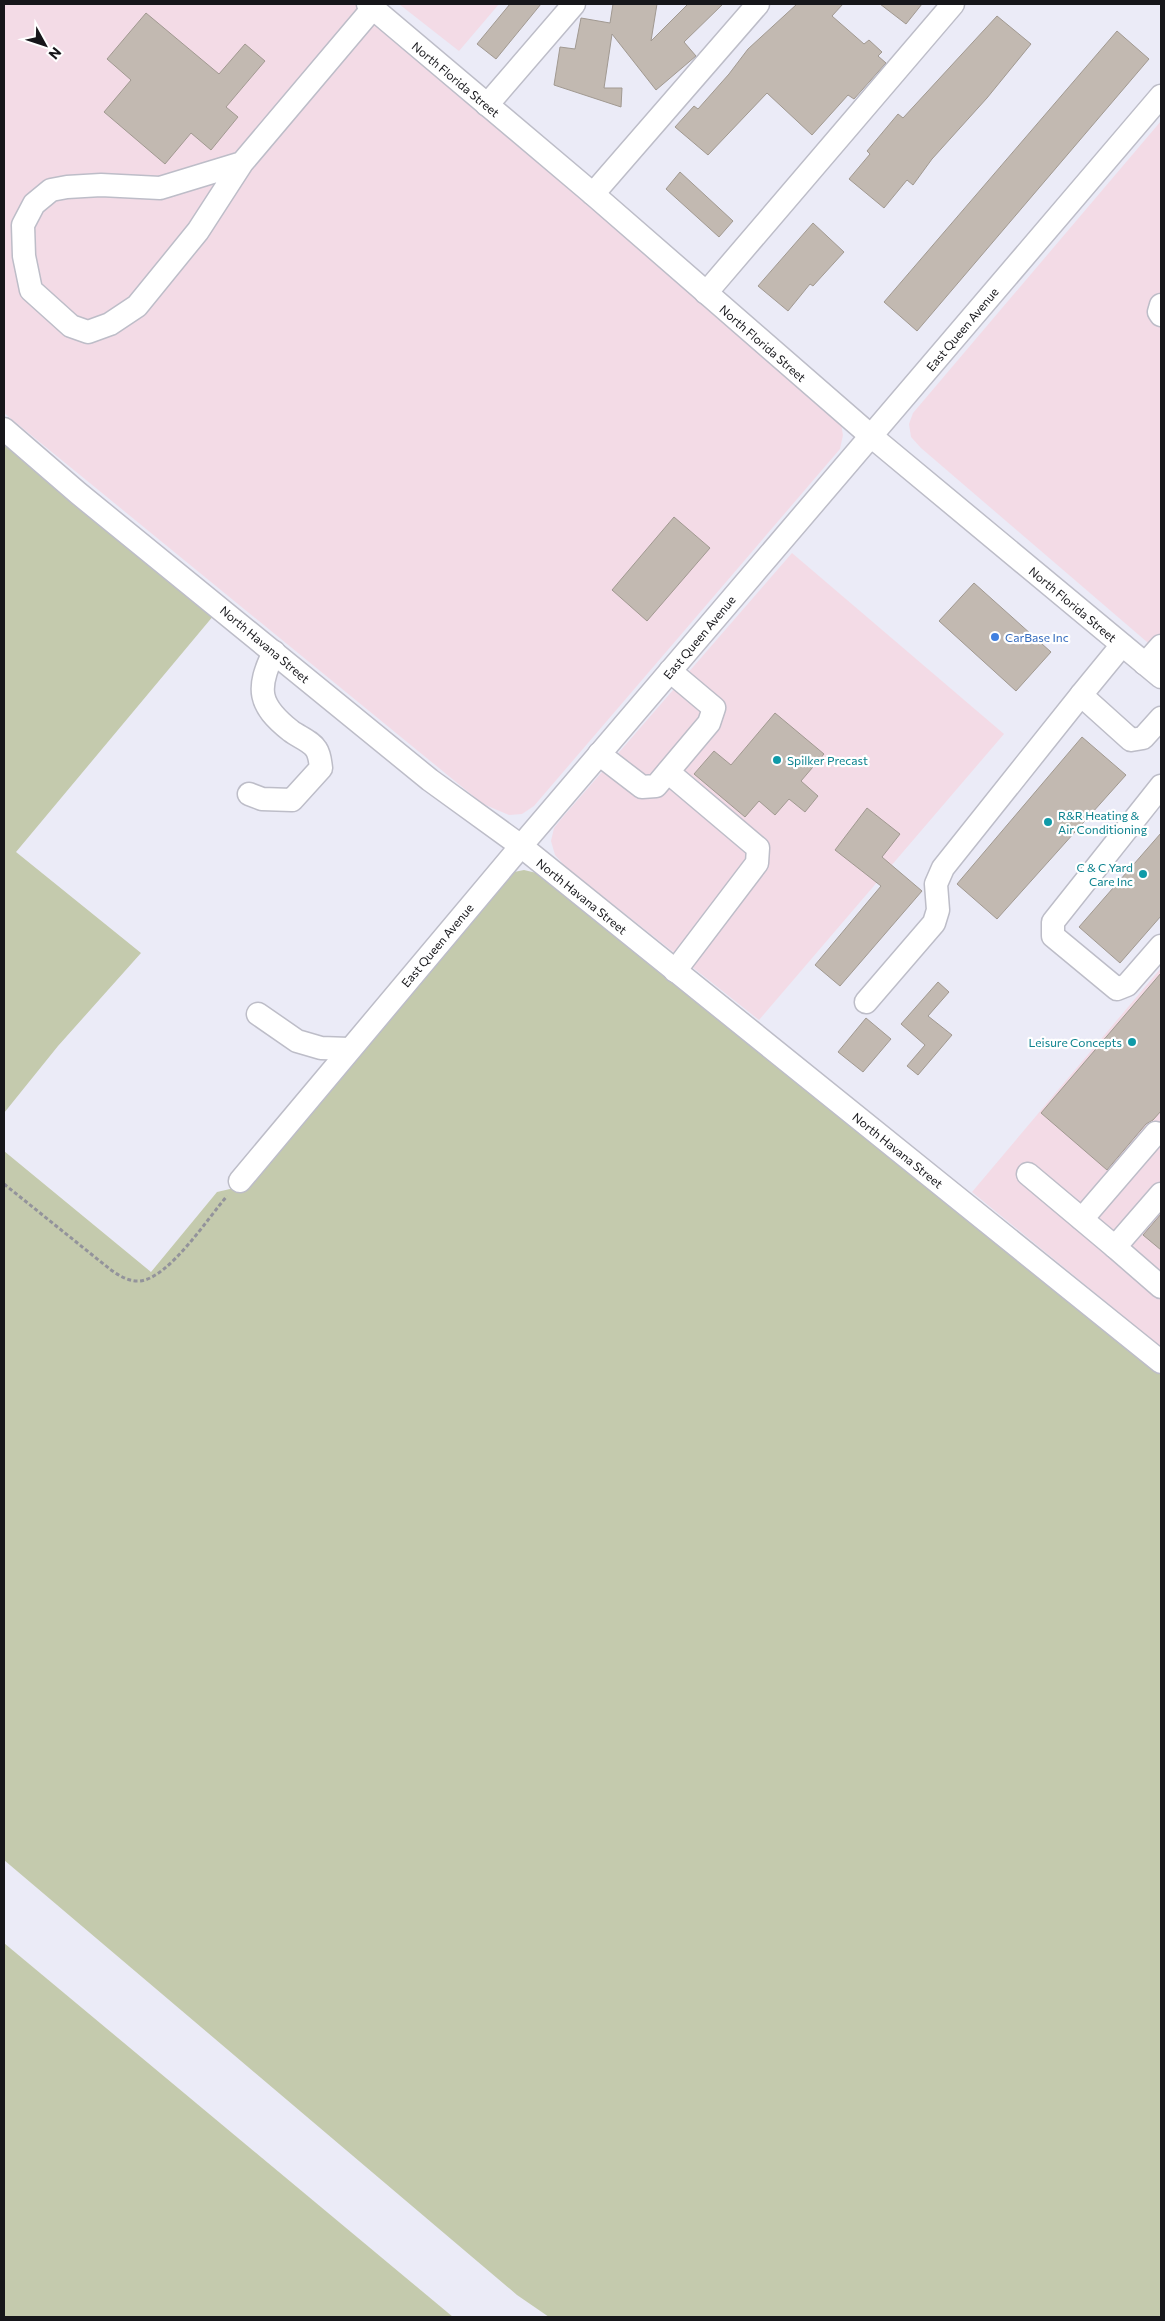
<svg xmlns="http://www.w3.org/2000/svg" width="1165" height="2321" font-family="Commissioner,sans-serif">
<style>
.industrial{fill:#f3dbe6}
.green{fill:#c4caad}
.building{fill:#c2b9b1;stroke:#a19991}
.lines{fill:none;stroke-linecap:round;stroke-linejoin:round}
.minor-casing{stroke:#bdbdc8;stroke-width:25}
.path{stroke:#93939b;stroke-width:3;stroke-dasharray:4 2.5;stroke-linecap:butt}
.minor{stroke:#fff;stroke-width:22}
.shop-dot{fill:#3f7fe0;stroke:#fff;stroke-width:2}
.culture-dot{fill:#0f9aa8;stroke:#fff;stroke-width:2}
.labels{text-anchor:middle;dominant-baseline:central;stroke-width:4.5;stroke-linejoin:round;paint-order:stroke}
.street-label{font-size:12px;fill:#16161a;stroke:#fff}
.shop-label{font-size:12px;fill:#366cbe;stroke:#fff;text-anchor:start}
.culture-label{font-size:12px;fill:#0d838f;stroke:#fff;text-anchor:start}
</style>
<rect width="100%" height="100%" fill="#ebebf7"/>
<g class="industrial">
<path d="M 4,4 L 355,4 L 832,413 L 841,424 L 843,435 L 840,449 L 534,806 L 522,814 L 509,815 L 483,804 L 4,413 Z"/>
<path d="M 399,4 L 499,4 L 459,51 Z"/>
<path d="M 1161,121 L 1161,654 L 921,448 L 911,437 L 909,424 L 913,413 Z"/>
<path d="M 792,553 L 1004,734 L 759,1020 L 566,867 L 555,855 L 551,841 L 554,828 L 562,818 Z"/>
<path d="M 1161,968 L 1161,1347 L 972,1192 Z"/>
</g>
<g class="green">
<path d="M 4,438 L 214,615 L 16,852 L 141,953 L 58,1046 L 4,1113 Z"/>
<path d="M 524,870 L 545,875 L 1161,1370 L 1161,2317 L 549,2317 L 517,2295 L 4,1860 L 4,1151 L 151,1272 L 217,1192 L 243,1186 L 514,872 Z"/>
<path d="M 4,1943 L 453,2317 L 4,2317 Z"/>
</g>
<g class="building">
<path d="M 510,4 L 541,4 L 496,59 L 477,44 Z"/>
<path d="M 613,4 L 657,4 L 651,41 L 688,4 L 723,4 L 684,42 L 696,56 L 656,90 L 612,34 L 604,88 L 622,88 L 621,107 L 554,85 L 560,47 L 575,49 L 581,18 L 610,23 Z"/>
<path d="M 797,4 L 843,4 L 832,16 L 864,44 L 869,40 L 882,52 L 878,56 L 886,63 L 854,99 L 848,95 L 812,135 L 767,93 L 708,155 L 675,127 L 694,106 L 698,109 L 729,74 L 748,49 Z"/>
<path d="M 880,4 L 922,4 L 906,24 Z"/>
<path d="M 146,13 L 219,74 L 245,44 L 265,61 L 226,107 L 238,117 L 211,150 L 191,133 L 165,164 L 104,112 L 131,80 L 107,59 Z"/>
<path d="M 997,16 L 1031,44 L 987,98 L 932,159 L 913,185 L 907,180 L 884,208 L 849,179 L 870,154 L 867,151 L 898,114 L 903,118 Z"/>
<path d="M 1117,31 L 1149,59 L 917,331 L 884,302 Z"/>
<path d="M 680,172 L 733,221 L 719,237 L 666,189 Z"/>
<path d="M 813,223 L 844,252 L 813,286 L 810,284 L 788,311 L 758,286 Z"/>
<path d="M 674,517 L 710,548 L 647,621 L 612,590 Z"/>
<path d="M 974,583 L 1051,652 L 1016,691 L 939,621 Z"/>
<path d="M 775,713 L 824,754 L 801,781 L 818,796 L 805,812 L 789,799 L 775,815 L 759,801 L 745,817 L 694,774 L 714,751 L 731,765 Z"/>
<path d="M 1082,737 L 1126,775 L 997,919 L 957,884 Z"/>
<path d="M 867,808 L 900,834 L 882,857 L 922,891 L 840,986 L 815,965 L 881,886 L 835,850 Z"/>
<path d="M 1161,833 L 1161,916 L 1120,963 L 1079,927 Z"/>
<path d="M 1161,973 L 1161,1111 L 1153,1120 L 1146,1124 L 1107,1170 L 1041,1113 Z"/>
<path d="M 938,982 L 949,992 L 928,1016 L 952,1035 L 918,1075 L 907,1066 L 925,1045 L 901,1024 Z"/>
<path d="M 866,1018 L 891,1039 L 863,1072 L 838,1052 Z"/>
<path d="M 1161,1214 L 1161,1250 L 1143,1235 Z"/>
</g>
<g class="lines">
<defs>
<g id="minor">
<path d="M 368,4 L 593,194 L 871,436 L 1161,677"/>
<path d="M 487,105 L 574,4"/>
<path d="M 242,163 L 198,231 L 137,306 L 110,324 L 88,332 L 71,326 L 31,290 L 24,256 L 23,225 L 34,204 L 51,190 L 67,187 L 101,185 L 160,188 L 242,163 L 373,8"/>
<path d="M 593,194 L 758,4"/>
<path d="M 706,293 L 953,4"/>
<path d="M 1161,305 L 1159,312 L 1161,315"/>
<path d="M 4,429 L 78,493 L 430,780 L 521,846 L 1161,1362"/>
<path d="M 1122,645 L 1081,695 L 1131,740 L 1143,738 L 1161,718"/>
<path d="M 1145,664 L 1161,646"/>
<path d="M 599,754 L 642,787 L 656,786 L 709,723 L 714,708 L 670,671"/>
<path d="M 668,772 L 758,848 L 757,863 L 675,971"/>
<path d="M 1161,786 L 1053,922 L 1053,936 L 1117,989 L 1127,985 L 1161,946"/>
<path d="M 249,794 L 262,799 L 292,800 L 321,768 C 320,761 320,755 316,749 C 311,741 299,737 291,731 C 258,705 256,689 274,652"/>
<path d="M 866,1002 L 934,923 L 938,910 L 936,884 L 943,868 L 1081,695"/>
<path d="M 258,1014 L 297,1041 L 321,1048 L 349,1049"/>
<path d="M 1028,1174 L 1115,1247"/>
<path d="M 240,1181 L 521,846 L 1161,96"/>
<path d="M 1161,1194 L 1115,1247 L 1161,1287"/>
<path d="M 1082,1219 L 1156,1133"/>
</g>
</defs>
<use href="#minor" class="minor-casing"/>
<path class="path" d="M 4,1184 L 111,1270 C 120,1276 129,1282 140,1281 C 169,1278 208,1218 227,1196"/>
<use href="#minor" class="minor"/>
</g>
<circle class="shop-dot" cx="995" cy="637" r="5"/>
<g class="culture-dot">
<circle cx="777" cy="760" r="5"/>
<circle cx="1048" cy="822" r="5"/>
<circle cx="1143" cy="874" r="5"/>
<circle cx="1132" cy="1042" r="5"/>
</g>
<g class="labels">
<g class="street-label">
<text transform="translate(456 79) rotate(40)">North Florida Street</text>
<text transform="translate(962 329) rotate(-50)">East Queen Avenue</text>
<text transform="translate(763 343) rotate(41)">North Florida Street</text>
<text transform="translate(1073 604) rotate(40)">North Florida Street</text>
<text transform="translate(699 637) rotate(-50)">East Queen Avenue</text>
<text transform="translate(265 644) rotate(40)">North Havana Street</text>
<text transform="translate(582 896) rotate(39)">North Havana Street</text>
<text transform="translate(437 945) rotate(-50)">East Queen Avenue</text>
<text transform="translate(898 1150) rotate(39)">North Havana Street</text>
</g>
<g class="shop-label">
<text x="1005" y="637">CarBase Inc</text>
</g>
<g class="culture-label">
<text x="787" y="760">Spilker Precast</text>
<text x="1058" y="815">R&amp;R Heating &amp;<tspan x="1058" dy="14">Air Conditioning</tspan></text>
<text x="1133" y="867" text-anchor="end">C &amp; C Yard<tspan x="1133" dy="14">Care Inc</tspan></text>
<text x="1122" y="1042" text-anchor="end">Leisure Concepts</text>
</g>
</g>
<rect width="1165" height="2321" fill="none" stroke="#16161a" stroke-width="10"/>
<g transform="translate(45 45) rotate(130)" stroke="#ffffff" stroke-width="4" paint-order="stroke">
<path d="M0-4L9 19L0 12L-9 19Z" fill="#16161a"/>
<text y="-8" font-size="14" font-weight="bold" text-anchor="middle" fill="#16161a">N</text>
</g>
</svg>
